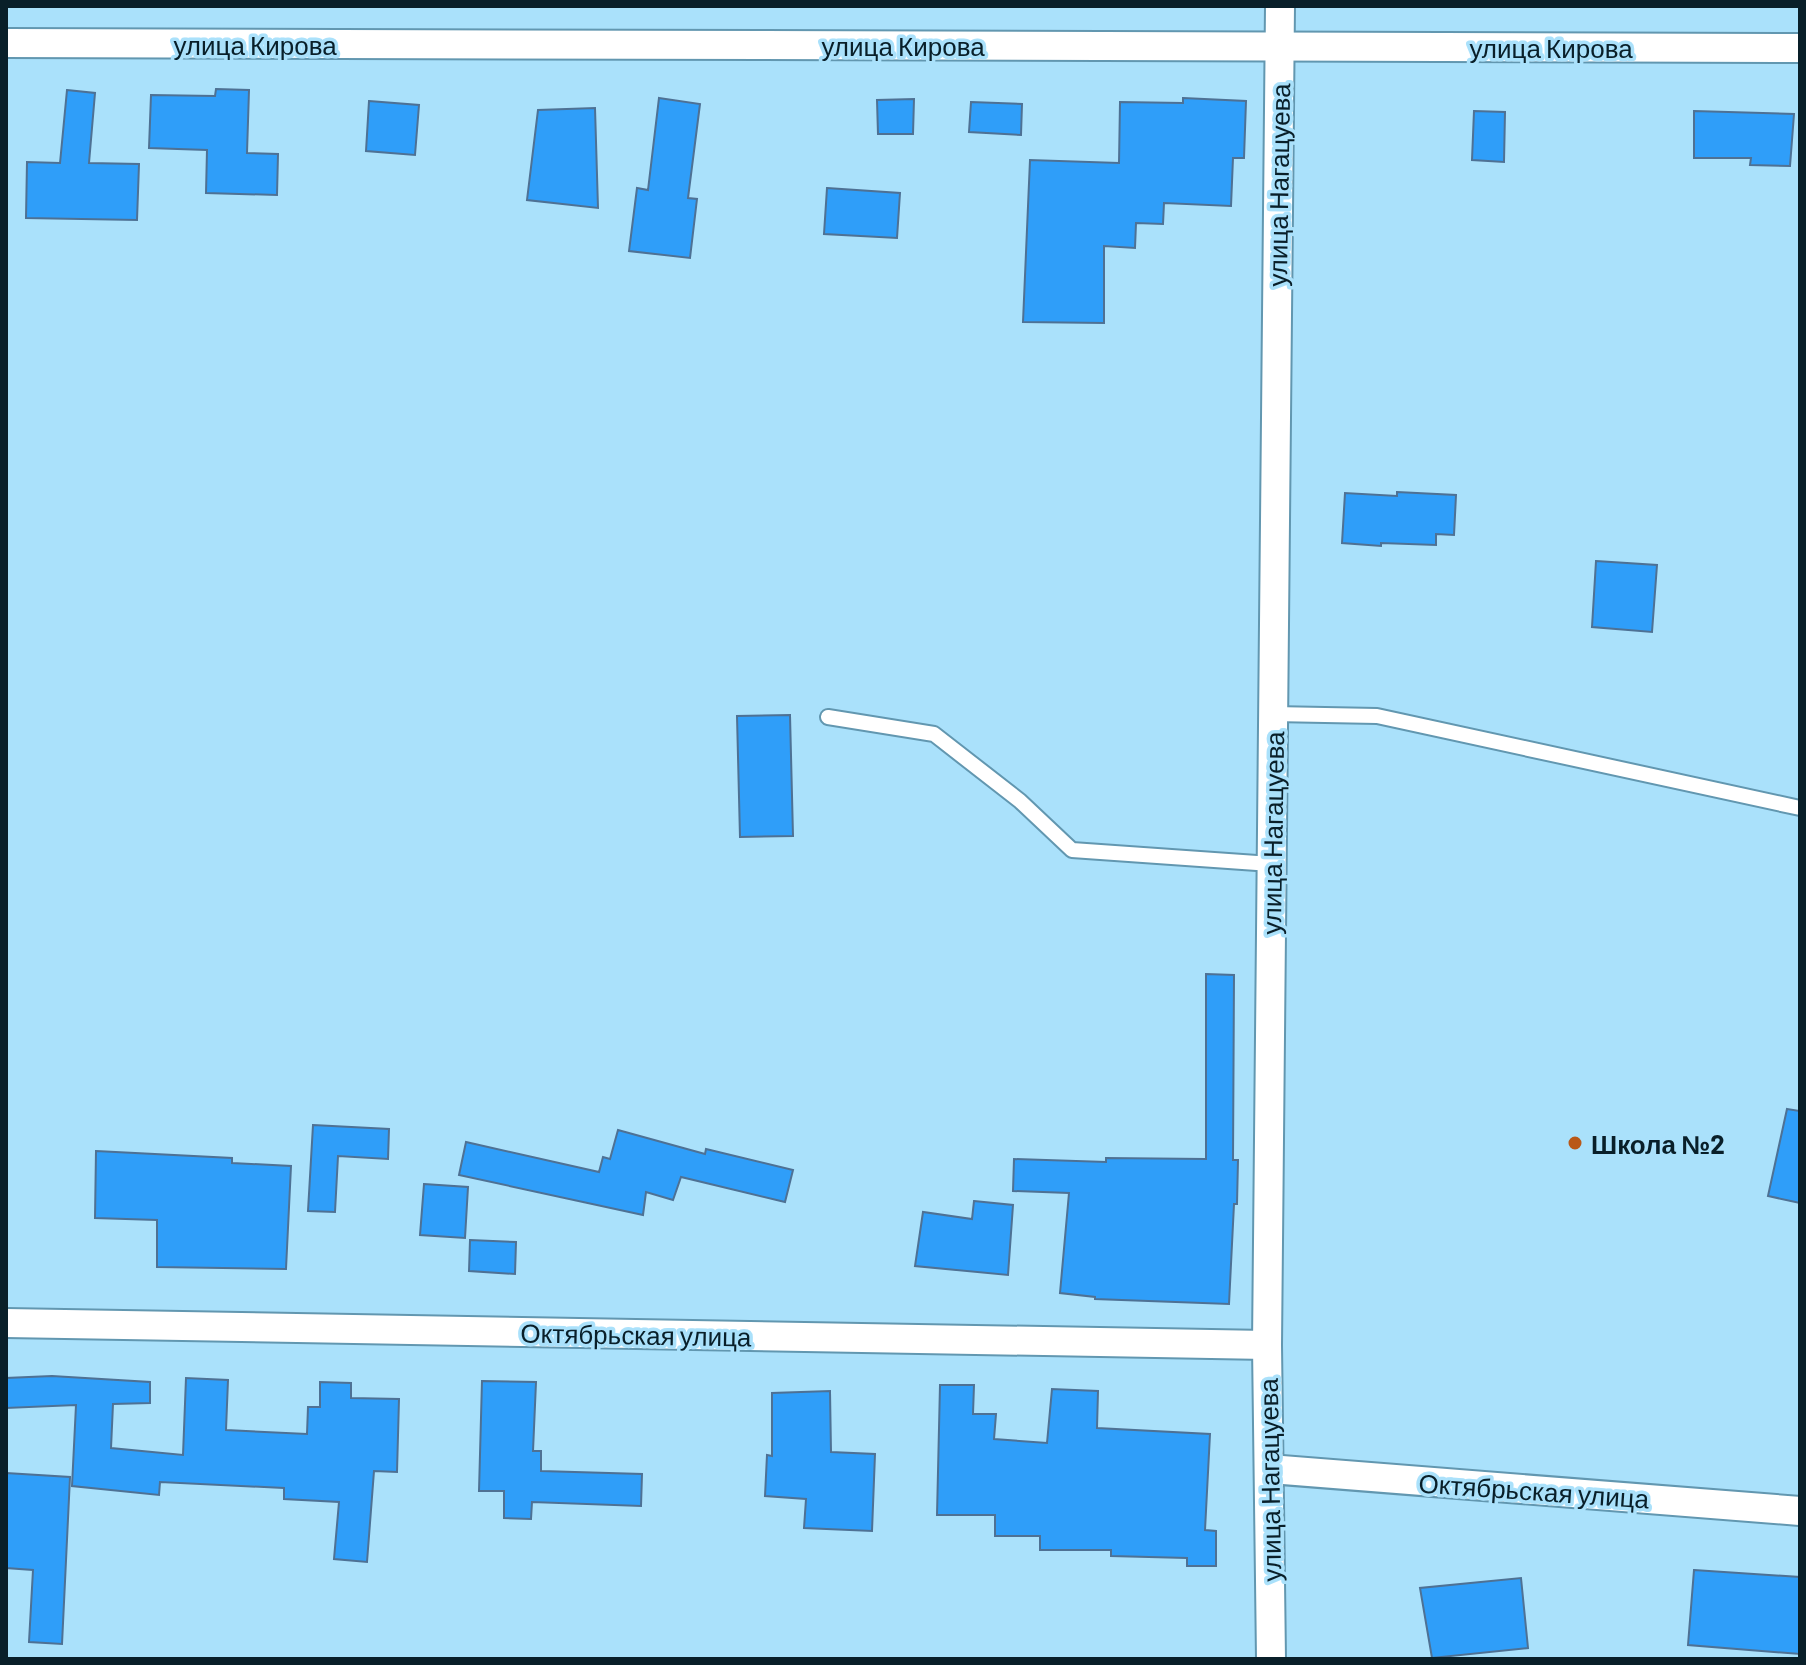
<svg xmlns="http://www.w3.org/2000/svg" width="1806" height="1665" font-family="Barlow,sans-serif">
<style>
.building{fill:#2f9ef9;stroke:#4e7194;stroke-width:2}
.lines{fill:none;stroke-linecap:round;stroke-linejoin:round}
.service-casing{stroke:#6297b0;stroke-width:18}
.minor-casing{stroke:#6297b0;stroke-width:32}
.service{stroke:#fff;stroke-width:14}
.minor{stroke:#fff;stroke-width:28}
.poi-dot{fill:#b95818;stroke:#aae1fb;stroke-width:3}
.labels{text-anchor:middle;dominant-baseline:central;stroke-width:7;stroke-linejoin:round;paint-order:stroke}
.street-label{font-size:26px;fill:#091f29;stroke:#aae1fb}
.poi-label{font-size:26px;font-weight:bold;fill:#091f29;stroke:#aae1fb;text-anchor:start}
</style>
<rect width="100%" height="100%" fill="#aae1fb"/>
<g class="building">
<path d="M 216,89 L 249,90 L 247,153 L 278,154 L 277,195 L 206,193 L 207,150 L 149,148 L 151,95 L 215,96 Z"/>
<path d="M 67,90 L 95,93 L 89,163 L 139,164 L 137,220 L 26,218 L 27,162 L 60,163 Z"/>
<path d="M 659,98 L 700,104 L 688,198 L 697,199 L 690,258 L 629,251 L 637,188 L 648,190 Z"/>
<path d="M 1183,98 L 1246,101 L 1244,158 L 1233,158 L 1231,206 L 1164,203 L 1163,224 L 1136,223 L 1135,248 L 1104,246 L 1104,323 L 1023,322 L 1030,160 L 1119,163 L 1120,102 L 1183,103 Z"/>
<path d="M 914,99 L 913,134 L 878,134 L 877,100 Z"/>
<path d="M 369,101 L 419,105 L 415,155 L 366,151 Z"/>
<path d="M 971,102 L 1022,104 L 1021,135 L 969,132 Z"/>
<path d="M 595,108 L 598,208 L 527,200 L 538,110 Z"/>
<path d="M 1474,111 L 1505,112 L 1504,162 L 1472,160 Z"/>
<path d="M 1694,111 L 1794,114 L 1790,166 L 1750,165 L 1751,158 L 1694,158 Z"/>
<path d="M 827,188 L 900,193 L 897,238 L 824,234 Z"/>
<path d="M 1397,492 L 1456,495 L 1454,535 L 1436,534 L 1436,545 L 1381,543 L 1381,546 L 1342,543 L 1345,493 L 1397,496 Z"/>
<path d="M 1596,561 L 1657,565 L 1652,632 L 1592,627 Z"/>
<path d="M 790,715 L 793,836 L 740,837 L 737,716 Z"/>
<path d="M 1206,974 L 1234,975 L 1233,1160 L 1238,1160 L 1237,1204 L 1234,1204 L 1229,1304 L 1095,1299 L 1095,1297 L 1060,1293 L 1069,1193 L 1013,1191 L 1014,1159 L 1106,1162 L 1106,1158 L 1206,1159 Z"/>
<path d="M 1787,1109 L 1800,1111 L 1800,1203 L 1768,1196 Z"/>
<path d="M 313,1125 L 389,1129 L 388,1159 L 338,1156 L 335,1212 L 308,1211 Z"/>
<path d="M 618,1130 L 705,1154 L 706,1149 L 793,1170 L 785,1202 L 681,1177 L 673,1200 L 646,1192 L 643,1215 L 459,1175 L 466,1142 L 599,1172 L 603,1157 L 610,1159 Z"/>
<path d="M 96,1151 L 232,1158 L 232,1163 L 291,1166 L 286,1269 L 157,1267 L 157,1220 L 95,1218 Z"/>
<path d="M 424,1184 L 468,1187 L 465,1238 L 420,1235 Z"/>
<path d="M 974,1201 L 1013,1205 L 1008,1275 L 915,1266 L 923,1212 L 972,1219 Z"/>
<path d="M 470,1240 L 516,1242 L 515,1274 L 469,1271 Z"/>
<path d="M 52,1376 L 150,1382 L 150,1403 L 113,1404 L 111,1448 L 183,1455 L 186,1378 L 228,1380 L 226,1430 L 307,1434 L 308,1407 L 320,1407 L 320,1382 L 351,1383 L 351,1398 L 399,1399 L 397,1472 L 374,1471 L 367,1562 L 334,1559 L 339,1502 L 284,1499 L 284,1488 L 160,1482 L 159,1495 L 72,1486 L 76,1405 L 6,1408 L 6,1378 Z"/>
<path d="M 482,1381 L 536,1382 L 533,1451 L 541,1451 L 541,1471 L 642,1474 L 641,1506 L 532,1502 L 531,1519 L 504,1518 L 504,1491 L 479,1491 Z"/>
<path d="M 940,1385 L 974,1385 L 973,1414 L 996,1414 L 994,1439 L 1047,1443 L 1052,1389 L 1098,1391 L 1097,1428 L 1210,1434 L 1205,1530 L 1216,1531 L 1216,1566 L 1187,1566 L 1187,1558 L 1111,1556 L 1111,1550 L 1040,1550 L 1040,1536 L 995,1536 L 995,1515 L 937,1515 Z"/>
<path d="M 830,1391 L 831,1452 L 875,1454 L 872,1531 L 804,1528 L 806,1499 L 765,1496 L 767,1455 L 772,1456 L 772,1393 Z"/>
<path d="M 6,1473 L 70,1477 L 62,1644 L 29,1642 L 33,1570 L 6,1568 Z"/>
<path d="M 1694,1570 L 1800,1577 L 1800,1654 L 1688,1645 Z"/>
<path d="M 1521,1578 L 1528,1648 L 1432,1658 L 1420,1588 Z"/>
</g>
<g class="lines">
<defs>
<g id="service">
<path d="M 1273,714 L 1377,716 L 1800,808"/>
<path d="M 828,717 L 934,734 L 1020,801 L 1072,850 L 1271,864"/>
</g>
<g id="minor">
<path d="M 6,43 L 1800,48"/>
<path d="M 6,1323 L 1267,1345"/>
<path d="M 1269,1469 L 1800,1511"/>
<path d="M 1271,1659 L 1267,1345 L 1280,6"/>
</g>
</defs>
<use href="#service" class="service-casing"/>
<use href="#minor" class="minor-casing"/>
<use href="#service" class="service"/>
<use href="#minor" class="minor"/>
</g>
<circle class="poi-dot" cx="1575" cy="1143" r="8"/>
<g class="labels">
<g class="street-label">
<text x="255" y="44">улица Кирова</text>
<text x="903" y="45">улица Кирова</text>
<text x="1551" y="47">улица Кирова</text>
<text transform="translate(1278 185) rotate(-89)">улица Нагацуева</text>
<text transform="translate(1272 833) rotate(-89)">улица Нагацуева</text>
<text transform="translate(636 1334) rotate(1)">Октябрьская улица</text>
<text transform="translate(1269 1480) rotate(-91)">улица Нагацуева</text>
<text transform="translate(1534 1490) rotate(4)">Октябрьская улица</text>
</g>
<g class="poi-label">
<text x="1591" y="1143">Школа №2</text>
</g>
</g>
<rect width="1806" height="1665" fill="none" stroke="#091f29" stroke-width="16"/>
</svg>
